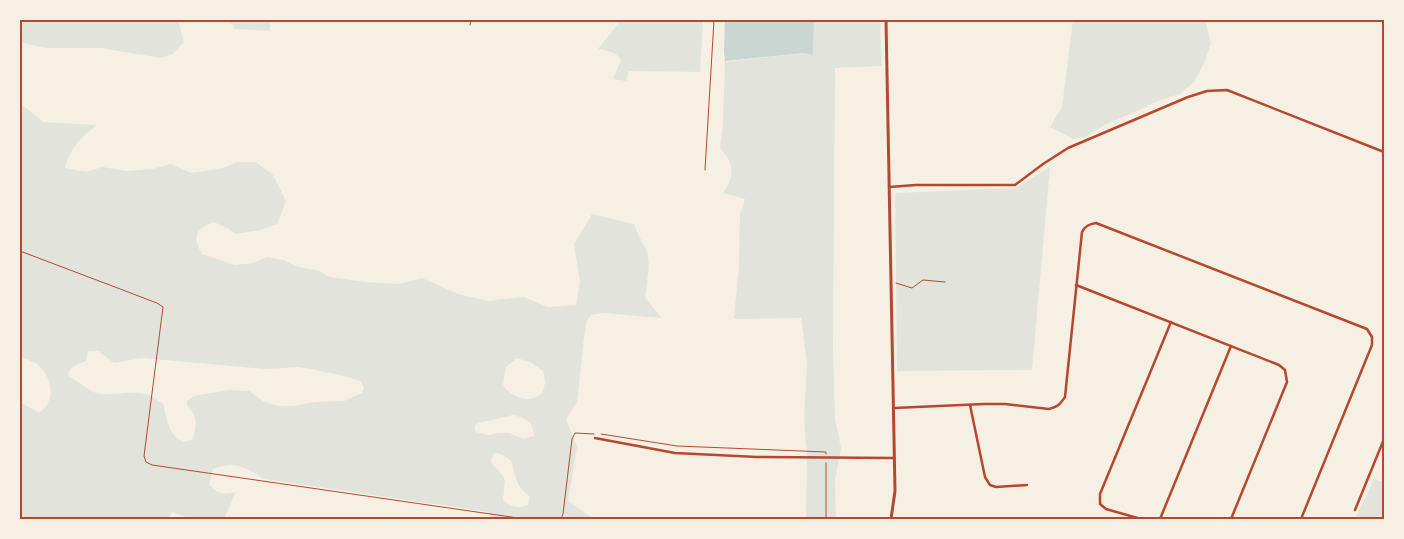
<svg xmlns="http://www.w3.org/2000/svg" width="1404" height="539" font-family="Arial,sans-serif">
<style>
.green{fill:#e2e4dc;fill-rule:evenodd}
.water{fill:#c9d6d2}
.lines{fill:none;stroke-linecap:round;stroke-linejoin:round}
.path{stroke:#b5482f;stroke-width:1}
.service{stroke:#b5482f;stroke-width:1}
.minor{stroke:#b5482f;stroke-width:2.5}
.tertiary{stroke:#b5482f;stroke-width:3}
.neatline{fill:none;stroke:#b5482f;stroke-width:2}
</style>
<rect width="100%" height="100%" fill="#f6efe4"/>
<g class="green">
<path d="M 20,20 L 178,20 L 184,42 L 173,54 L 161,58 L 101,48 L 45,48 L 20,42 Z"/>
<path d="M 229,20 L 270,20 L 270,31 L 235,29 Z"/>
<path d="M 619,20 L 703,20 L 700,72 L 629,71 L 626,81 L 613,79 L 621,60 C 616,51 607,51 598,49 L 618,24 Z"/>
<path d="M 814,20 L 880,20 L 882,66 L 835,68 L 833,347 L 835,419 L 841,448 L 835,480 L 836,519 L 806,519 L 807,454 L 804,418 L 807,362 L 801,318 L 734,319 L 739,264 L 740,214 L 745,199 L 723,193 C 735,176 735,164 720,148 L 723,123 L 725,62 L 804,53 L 813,54 Z"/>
<path d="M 1073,20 L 1205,20 L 1211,43 L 1204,63 L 1194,82 L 1180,94 L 1160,100 L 1137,111 L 1106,124 L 1085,137 L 1073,139 L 1050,127 L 1062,107 Z"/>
<path d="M 20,105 L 25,107 L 43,122 L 97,125 C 81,137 69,149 65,168 L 86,172 L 102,167 L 127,171 L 152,169 L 170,164 L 191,173 L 223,168 L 237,162 L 256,162 L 273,175 L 286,201 L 277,224 L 261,230 L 235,234 L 229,229 L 214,222 C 195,229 192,237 202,254 L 235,265 L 253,263 L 267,257 L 284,260 L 295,266 L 320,271 L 329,277 L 365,282 L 398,284 L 422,278 L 458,294 L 488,301 L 524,297 L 548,307 L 576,305 L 580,282 L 574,244 L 592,214 L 634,224 C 637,233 642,241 646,250 C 652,264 646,283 645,298 L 662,318 L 604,313 L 591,315 L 587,320 L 584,338 L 577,402 L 566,419 L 577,447 L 568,501 L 594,519 L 491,519 L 489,512 L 264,479 C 244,467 236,460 213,469 L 209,485 C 218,494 224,495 236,492 L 224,519 L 191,519 L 172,512 L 169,519 L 20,519 L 20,402 L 39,413 C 56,402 53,377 38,365 C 34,361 25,359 20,357 ZM 88,351 L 98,351 L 114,363 L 142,358 L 265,369 L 299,367 L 340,375 L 360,381 L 364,387 L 362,393 L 344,401 L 315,402 L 293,406 L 278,406 L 263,401 L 249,391 L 229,390 L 194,396 L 187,401 C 187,407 189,408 193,413 C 198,421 195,430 193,439 L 186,442 C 170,439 166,420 164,405 C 160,402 156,398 151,396 C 135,389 117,396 100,394 C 88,392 80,381 69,377 L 68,374 C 72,364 78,365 86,361 ZM 517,358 L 532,363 L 543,371 C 544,375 545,380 545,383 C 541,408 513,400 503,385 L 506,367 ZM 513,415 C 525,418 534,422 534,436 L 524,439 L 509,433 L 499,433 L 489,435 L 476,432 L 474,426 L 478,423 ZM 497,453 C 518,461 510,464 517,481 C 519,488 525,492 530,497 L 528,505 C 518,509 511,507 503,500 L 505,481 L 503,476 L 491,462 L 493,454 Z"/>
<path d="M 1050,167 L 1032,370 L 897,371 L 895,193 L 1015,188 Z"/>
<path d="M 1374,479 L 1384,482 L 1384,519 L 1355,519 Z"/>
</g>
<path class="water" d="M 725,20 L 814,20 L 813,55 L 804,53 L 726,61 L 725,64 L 724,51 Z"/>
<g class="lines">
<g class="path">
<path d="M 20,251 L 157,303 L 163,307 L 144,456 L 146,462 L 152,465 L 525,519"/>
<path d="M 896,283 L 912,288 L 923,280 L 945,282"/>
<path d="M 601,434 L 677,446 L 826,452 L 826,454"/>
<path d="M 561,519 L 563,514 L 572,439 L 575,433 L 594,434"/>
<path d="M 826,519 L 826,463"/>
</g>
<g class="service">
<path d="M 470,25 L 471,20"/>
<path d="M 705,170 L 714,20"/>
</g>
<g class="minor">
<path d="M 889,187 L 916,185 L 1015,185 L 1043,164 L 1068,148 L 1188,97 L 1207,91 L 1227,90 L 1384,152"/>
<path d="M 1076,285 L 1279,365 L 1285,370 L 1287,382 L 1231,519"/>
<path d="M 970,405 L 985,477 L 990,485 L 996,487 L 1027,485"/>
<path d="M 894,408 L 984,404 L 1005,404 L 1049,409 C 1058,407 1060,404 1065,397 L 1082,232 C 1085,226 1089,224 1096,223 L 1367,329 L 1372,337 L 1372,345 L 1301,519"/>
<path d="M 595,438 L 675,453 L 757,457 L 894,458"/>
<path d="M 1355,510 L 1384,439"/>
<path d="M 1141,519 L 1106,509 L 1100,504 L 1100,494 L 1171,322"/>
<path d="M 1160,519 L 1231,346"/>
</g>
<path class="tertiary" d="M 886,20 L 895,491 L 891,519"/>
</g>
<rect width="1404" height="539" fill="none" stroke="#f6efe4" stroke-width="42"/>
<rect x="21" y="21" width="1362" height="497" class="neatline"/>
</svg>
